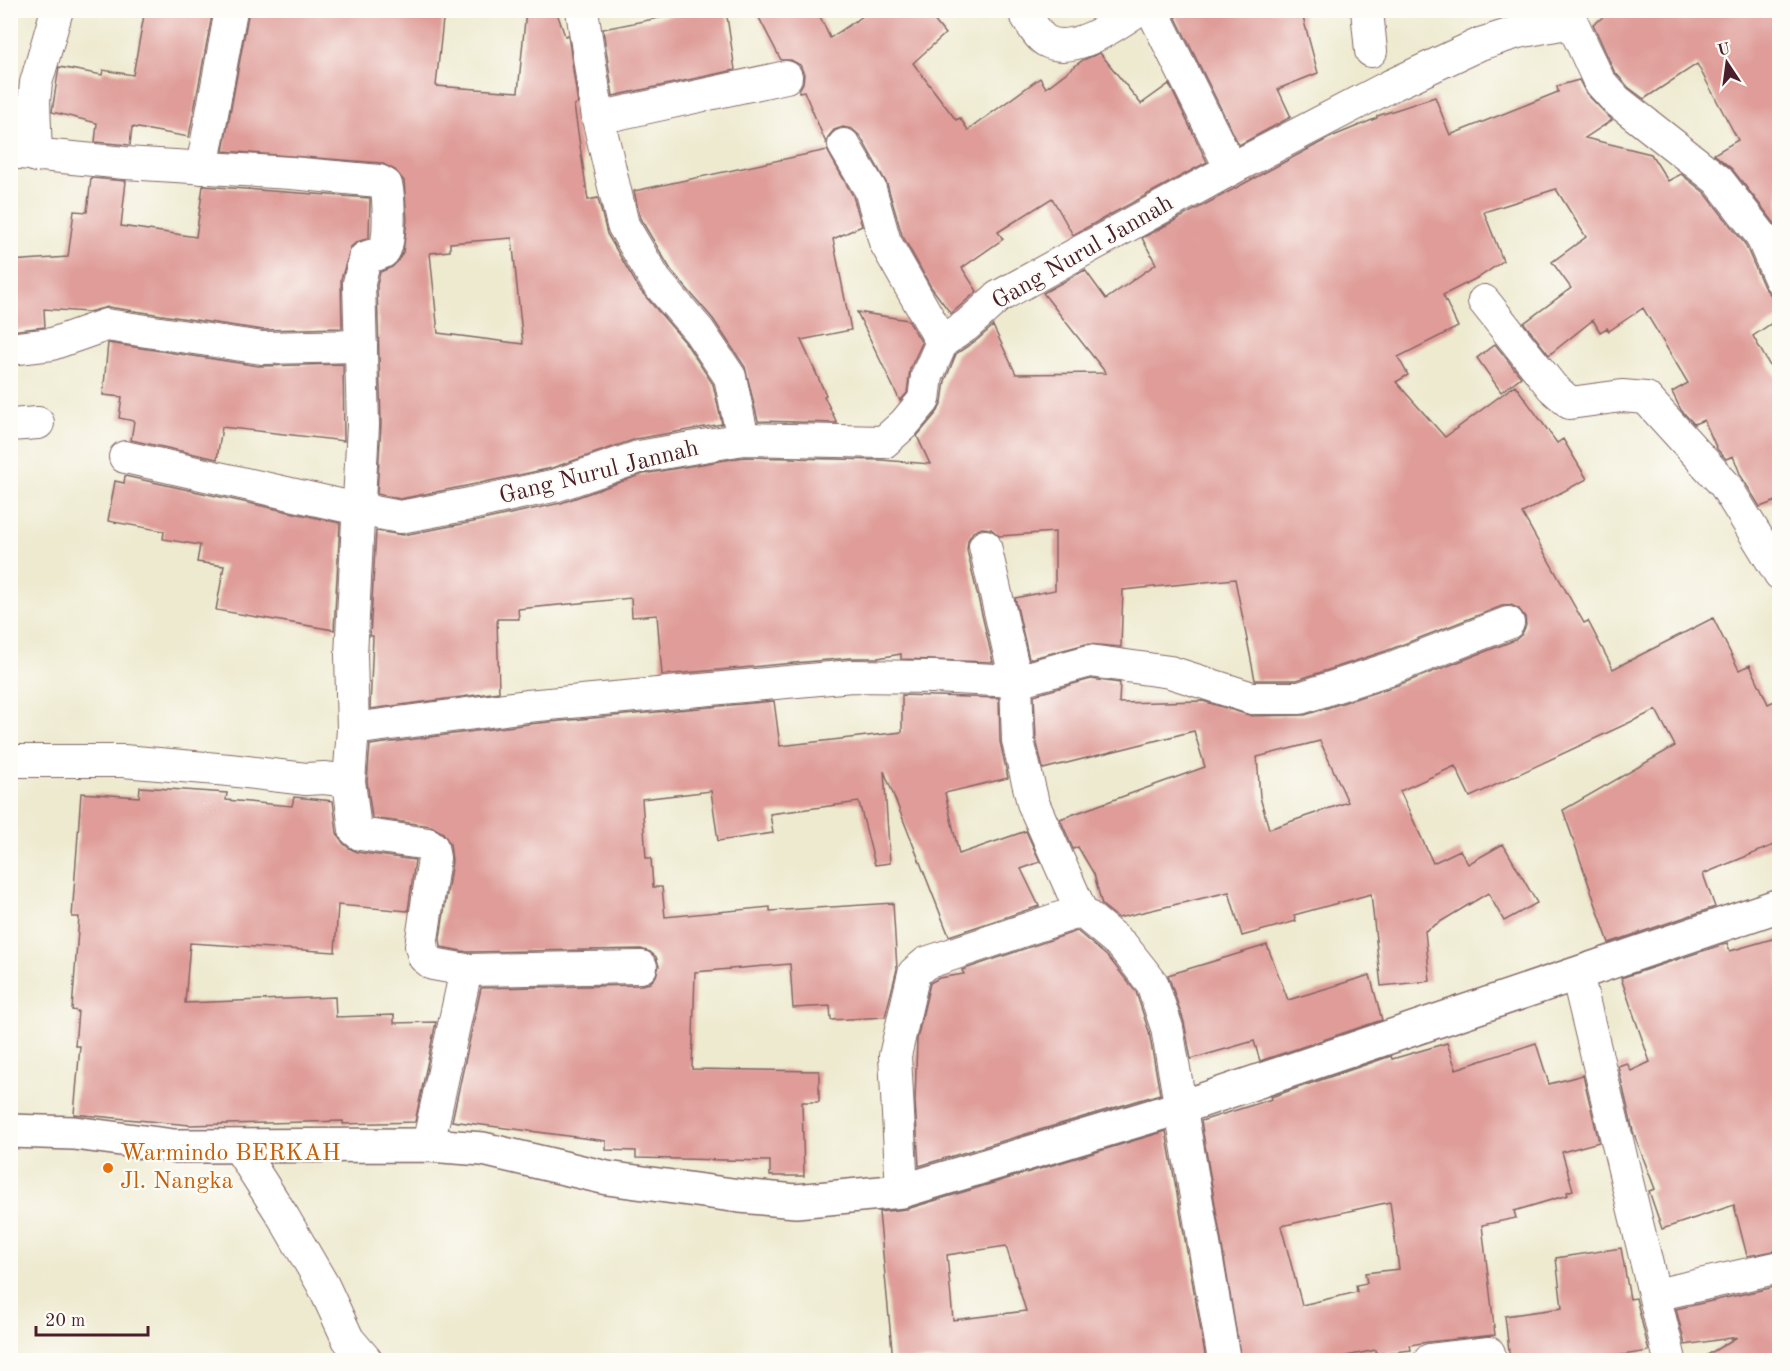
<svg xmlns="http://www.w3.org/2000/svg" width="1790" height="1371" font-family="'Old Standard TT',serif">
<style>
.building{fill:#df9c98;fill-rule:evenodd}
.lines{fill:none;stroke-linecap:round;stroke-linejoin:round}
.street-casing{stroke:#836665;stroke-width:34}
.secondary-casing{stroke:#836665;stroke-width:36}
.street{stroke:#fff;stroke-width:32}
.secondary{stroke:#fff;stroke-width:33}
.food-dot{fill:#e8710a;stroke:#fdfcf7;stroke-width:2}
.labels{text-anchor:middle;dominant-baseline:central;stroke-width:4.5;stroke-linejoin:round;paint-order:stroke}
.street-label{font-size:24px;fill:#4a1f2b;stroke:#fdfcf7}
.food-label{font-size:24px;fill:#c56008;stroke:#fdfcf7;text-anchor:start}
</style>
<rect width="100%" height="100%" fill="#fdfcf7"/>
<filter id="ink" filterUnits="userSpaceOnUse"><feTurbulence type="fractalNoise" baseFrequency=".0167" numOctaves="2"/><feDisplacementMap in="SourceGraphic" scale="12" xChannelSelector="R" yChannelSelector="G"/><feConvolveMatrix kernelMatrix="1 2 1 2 8 2 1 2 1" color-interpolation-filters="sRGB"/></filter>
<filter id="wash" filterUnits="userSpaceOnUse"><feTurbulence type="fractalNoise" baseFrequency=".008" numOctaves="4" result="noise"/><feDisplacementMap in="SourceGraphic" scale="24" xChannelSelector="R" yChannelSelector="G"/><feGaussianBlur stdDeviation="1.35" result="paint"/><feColorMatrix in="noise" values="0 0 0 0 0 0 0 0 0 0 0 0 0 0 0 0 0 1.4 0 .05"/><feComposite in="paint" operator="in"/></filter>
<g filter="url(#wash)">
<rect width="100%" height="100%" fill="#eeead0"/>
<g id="blocks">
<g class="building">
<path d="M 145,10 L 213,10 L 189,137 L 132,127 L 130,145 L 95,142 L 97,123 L 52,112 L 59,67 L 102,75 L 103,70 L 133,75 Z"/>
<path d="M 249,10 L 444,10 L 436,86 L 518,92 L 526,10 L 556,10 L 565,36 L 568,35 L 578,104 L 574,105 L 588,200 L 598,198 L 607,234 L 640,290 L 685,342 L 713,384 L 722,424 L 636,439 L 552,468 L 466,486 L 400,499 L 377,494 L 381,424 L 377,285 L 380,272 L 392,267 L 398,261 L 403,252 L 407,220 L 404,181 L 395,170 L 381,163 L 223,151 ZM 512,238 L 523,344 L 438,333 L 430,253 L 450,251 L 450,243 Z"/>
<path d="M 699,10 L 726,10 L 735,70 L 613,96 L 603,29 Z"/>
<path d="M 755,10 L 817,10 L 830,38 L 872,10 L 926,10 L 945,34 L 913,63 L 956,120 L 960,118 L 968,130 L 1040,78 L 1046,88 L 1083,60 L 1100,53 L 1141,104 L 1169,84 L 1207,162 L 1073,235 L 1052,198 L 998,232 L 1003,239 L 962,268 L 977,291 L 951,314 L 931,287 L 902,235 L 887,184 L 860,136 L 852,129 L 843,127 L 834,130 L 829,136 L 826,143 L 804,91 L 799,92 L 799,90 L 803,83 L 804,74 L 800,65 L 791,60 L 781,60 Z"/>
<path d="M 1172,10 L 1301,10 L 1318,73 L 1278,89 L 1291,117 L 1239,145 Z"/>
<path d="M 1614,10 L 1779,10 L 1779,232 L 1775,224 L 1732,169 L 1714,154 L 1738,140 L 1697,64 L 1644,99 L 1628,87 L 1614,71 L 1593,24 Z"/>
<path d="M 1579,80 L 1586,93 L 1612,120 L 1585,138 L 1651,154 L 1668,181 L 1681,174 L 1705,193 L 1745,244 L 1764,287 L 1770,294 L 1779,297 L 1779,318 L 1753,336 L 1779,382 L 1779,500 L 1760,507 L 1741,476 L 1733,456 L 1726,459 L 1717,449 L 1704,420 L 1694,424 L 1681,410 L 1672,392 L 1688,383 L 1643,308 L 1609,331 L 1607,328 L 1600,332 L 1593,320 L 1549,355 L 1524,323 L 1571,288 L 1552,262 L 1586,237 L 1556,189 L 1484,212 L 1503,261 L 1481,276 L 1443,295 L 1458,327 L 1398,357 L 1408,375 L 1396,382 L 1445,437 L 1515,385 L 1557,443 L 1563,439 L 1587,479 L 1522,513 L 1584,623 L 1588,621 L 1613,669 L 1713,618 L 1739,670 L 1750,665 L 1768,704 L 1779,699 L 1779,843 L 1703,874 L 1715,907 L 1609,943 L 1563,810 L 1675,746 L 1656,710 L 1470,797 L 1455,766 L 1400,791 L 1433,863 L 1460,850 L 1468,864 L 1503,844 L 1537,903 L 1504,921 L 1488,893 L 1425,931 L 1430,981 L 1381,986 L 1371,894 L 1294,915 L 1296,921 L 1242,936 L 1229,892 L 1118,918 L 1102,905 L 1094,874 L 1078,847 L 1073,849 L 1060,819 L 1205,767 L 1194,731 L 1043,769 L 1036,739 L 1034,695 L 1091,679 L 1120,683 L 1119,703 L 1203,701 L 1252,716 L 1305,715 L 1398,685 L 1515,640 L 1522,634 L 1526,625 L 1525,617 L 1519,609 L 1511,605 L 1502,606 L 1386,651 L 1297,680 L 1255,680 L 1235,579 L 1123,590 L 1121,647 L 1086,644 L 1029,659 L 1015,598 L 1055,590 L 1055,532 L 999,536 L 991,529 L 982,528 L 973,532 L 968,540 L 967,550 L 993,662 L 901,659 L 901,654 L 878,658 L 850,658 L 662,675 L 657,615 L 632,617 L 631,598 L 518,609 L 519,619 L 497,619 L 499,692 L 370,709 L 373,636 L 370,636 L 376,531 L 403,535 L 473,522 L 561,503 L 643,474 L 744,457 L 881,460 L 930,464 L 917,436 L 938,411 L 942,402 L 945,381 L 956,354 L 977,340 L 993,326 L 1016,374 L 1106,373 L 1043,293 L 1085,270 L 1106,299 L 1156,264 L 1142,238 L 1331,137 L 1377,118 L 1377,116 L 1435,97 L 1450,135 L 1558,92 L 1557,86 ZM 1320,741 L 1348,802 L 1269,829 L 1260,797 L 1257,757 Z"/>
<path d="M 827,150 L 853,196 L 862,226 L 833,239 L 851,330 L 801,340 L 826,395 L 824,396 L 837,423 L 758,421 L 745,367 L 713,319 L 671,270 L 640,218 L 634,191 Z"/>
<path d="M 91,178 L 126,181 L 121,226 L 196,237 L 203,186 L 370,198 L 369,238 L 357,242 L 351,247 L 341,279 L 342,328 L 263,330 L 108,307 L 88,312 L 44,309 L 45,327 L 10,331 L 10,261 L 68,257 L 74,211 L 87,212 Z"/>
<path d="M 857,312 L 908,320 L 922,343 L 910,369 L 907,393 L 900,401 Z"/>
<path d="M 108,343 L 259,366 L 343,364 L 344,441 L 222,427 L 217,459 L 131,440 L 134,421 L 119,418 L 122,397 L 103,395 Z"/>
<path d="M 1495,344 L 1521,377 L 1501,392 L 1477,358 Z"/>
<path d="M 125,476 L 340,523 L 334,630 L 216,610 L 224,566 L 197,562 L 200,545 L 163,539 L 164,531 L 108,521 L 115,481 L 124,483 Z"/>
<path d="M 902,695 L 999,698 L 1000,742 L 1008,778 L 945,793 L 959,854 L 1026,831 L 1040,862 L 1021,869 L 1039,906 L 949,936 L 884,771 L 890,863 L 875,865 L 859,802 L 770,814 L 773,833 L 718,841 L 711,791 L 642,799 L 646,858 L 651,858 L 653,887 L 662,887 L 665,917 L 770,907 L 770,911 L 893,903 L 897,969 L 885,1017 L 831,1020 L 830,1006 L 793,1008 L 790,964 L 695,972 L 692,1069 L 819,1071 L 819,1102 L 802,1102 L 804,1176 L 770,1176 L 770,1161 L 636,1158 L 636,1151 L 606,1150 L 606,1141 L 452,1121 L 481,988 L 641,985 L 650,983 L 656,976 L 659,966 L 656,957 L 650,952 L 641,949 L 467,952 L 441,947 L 440,938 L 452,861 L 450,844 L 443,833 L 431,826 L 372,818 L 367,781 L 370,745 L 529,724 L 774,701 L 780,746 L 902,732 Z"/>
<path d="M 140,787 L 227,793 L 226,800 L 292,806 L 294,797 L 333,801 L 337,833 L 343,843 L 349,848 L 357,852 L 415,860 L 408,911 L 338,905 L 335,952 L 190,943 L 185,1003 L 335,997 L 336,1017 L 394,1015 L 394,1023 L 436,1022 L 415,1122 L 343,1124 L 343,1121 L 190,1125 L 74,1114 L 80,1046 L 75,1046 L 78,1011 L 72,1010 L 79,917 L 72,917 L 81,793 L 139,797 Z"/>
<path d="M 1077,931 L 1109,958 L 1136,992 L 1149,1032 L 1160,1094 L 919,1166 L 915,1101 L 917,1039 L 930,983 L 939,978 L 964,974 L 962,970 Z"/>
<path d="M 1779,937 L 1779,1250 L 1747,1256 L 1734,1205 L 1662,1229 L 1649,1191 L 1655,1189 L 1633,1131 L 1618,1066 L 1627,1063 L 1631,1071 L 1650,1062 L 1621,978 L 1727,943 L 1730,951 Z"/>
<path d="M 1267,945 L 1288,1000 L 1370,975 L 1382,1020 L 1260,1061 L 1254,1041 L 1191,1059 L 1184,1022 L 1168,975 Z"/>
<path d="M 1447,1043 L 1456,1069 L 1536,1043 L 1549,1084 L 1583,1075 L 1599,1142 L 1562,1152 L 1573,1190 L 1567,1192 L 1568,1195 L 1514,1211 L 1516,1218 L 1482,1225 L 1495,1335 L 1428,1342 L 1410,1345 L 1411,1350 L 1376,1354 L 1376,1350 L 1327,1360 L 1241,1360 L 1201,1121 L 1272,1099 L 1271,1097 L 1391,1056 L 1392,1059 ZM 1390,1202 L 1399,1269 L 1365,1273 L 1367,1283 L 1356,1285 L 1357,1292 L 1302,1305 L 1281,1226 Z"/>
<path d="M 1166,1131 L 1206,1360 L 893,1360 L 879,1212 L 907,1209 ZM 1006,1246 L 1026,1311 L 953,1320 L 947,1255 Z"/>
<path d="M 1621,1248 L 1630,1299 L 1636,1298 L 1649,1351 L 1590,1360 L 1510,1360 L 1505,1316 L 1562,1308 L 1556,1258 Z"/>
<path d="M 1779,1286 L 1779,1360 L 1699,1360 L 1737,1337 L 1685,1345 L 1676,1309 Z"/>
</g>
</g>
</g>
<g filter="url(#ink)">
<use href="#blocks" fill-opacity="0" stroke="#836665" stroke-width="1.5"/>
<g class="lines">
<defs>
<g id="street">
<path d="M 582,10 L 598,118 L 623,225 L 656,281 L 699,331 L 730,377 L 743,439"/>
<path d="M 1023,10 C 1029,19 1037,36 1046,41 C 1074,56 1116,24 1138,10"/>
<path d="M 1152,10 L 1231,169"/>
<path d="M 1367,10 L 1371,51"/>
<path d="M 598,118 L 786,77"/>
<path d="M 844,145 L 870,189 L 885,242 L 942,342"/>
<path d="M 10,152 L 125,163 L 291,173 L 379,181 L 386,185 C 389,194 391,246 383,252 C 379,255 370,255 365,258 L 359,283 L 363,425 L 351,655 L 353,729 L 349,781 L 355,830 L 360,834 L 428,844 L 432,847 L 434,858 L 421,946 L 424,957 L 433,964 L 466,970 L 641,967"/>
<path d="M 36,156 L 34,101 L 36,83 L 57,10"/>
<path d="M 202,168 L 231,10"/>
<path d="M 1484,301 L 1552,387 L 1570,403 L 1622,396 L 1646,398 L 1725,485 L 1780,574"/>
<path d="M 10,349 L 52,344 L 106,325 L 262,348 L 361,346"/>
<path d="M 10,425 L 38,423"/>
<path d="M 125,457 L 358,509 L 400,517 L 470,504 L 557,485 L 639,457 L 743,439 L 884,442 L 904,424 L 924,400 L 927,376 L 942,342 L 967,325 L 998,297 L 1231,169 L 1390,86 L 1480,44 L 1518,32 L 1572,22 L 1599,81 L 1616,100 L 1718,180 L 1761,235 L 1780,279"/>
<path d="M 985,546 L 1016,681 L 1090,661 L 1170,672 L 1252,698 L 1300,698 L 1392,668 L 1508,623"/>
<path d="M 353,729 L 527,706 L 852,676 L 934,677 L 1016,681 L 1018,741 L 1033,803 L 1081,911 L 1122,945 L 1152,983 L 1167,1028 L 1224,1360"/>
<path d="M 10,761 L 123,761 L 229,770 L 306,779 L 324,778 L 349,781"/>
<path d="M 1577,974 L 1670,1360"/>
<path d="M 428,1145 L 466,970"/>
<path d="M 238,1146 L 284,1218 L 323,1285 L 348,1339 L 366,1360"/>
<path d="M 902,1191 L 895,1056 L 914,973 L 926,963 L 1081,911"/>
<path d="M 1655,1295 L 1780,1267"/>
<path d="M 1430,1360 L 1489,1353"/>
</g>
<path id="secondary" d="M 10,1131 L 74,1133 L 174,1146 L 428,1145 L 483,1149 L 607,1178 L 740,1196 L 796,1201 L 902,1191 L 1182,1107 L 1780,905"/>
</defs>
<use href="#street" class="street-casing"/>
<use href="#secondary" class="secondary-casing"/>
<use href="#street" class="street"/>
<use href="#secondary" class="secondary"/>
</g>
</g>
<circle class="food-dot" cx="108" cy="1168" r="6"/>
<g class="labels">
<g class="street-label">
<text transform="translate(1083 253) rotate(-30)">Gang Nurul Jannah</text>
<text transform="translate(599 473) rotate(-14)">Gang Nurul Jannah</text>
</g>
<g class="food-label">
<text x="120" y="1154">Warmindo BERKAH<tspan x="120" dy="28">Jl. Nangka</tspan></text>
</g>
</g>
<rect width="1790" height="1371" fill="none" stroke="#fdfcf7" stroke-width="36"/>
<g transform="translate(1727 63) rotate(347)" stroke="#fdfcf7" stroke-width="4.5" paint-order="stroke">
<path d="M0-4.5L10 22L0 15L-10 22Z" fill="#4a1f2b"/>
<text y="-9" font-size="16" font-weight="bold" text-anchor="middle" fill="#4a1f2b">U</text>
</g>
<path d="M36 1326v9h112v-9" fill="none" stroke="#4a1f2b" stroke-width="3"/>
<text x="45" y="1326" font-size="18" fill="#4a1f2b" stroke="#fdfcf7" stroke-width="4.5" paint-order="stroke">20 m</text>
</svg>
